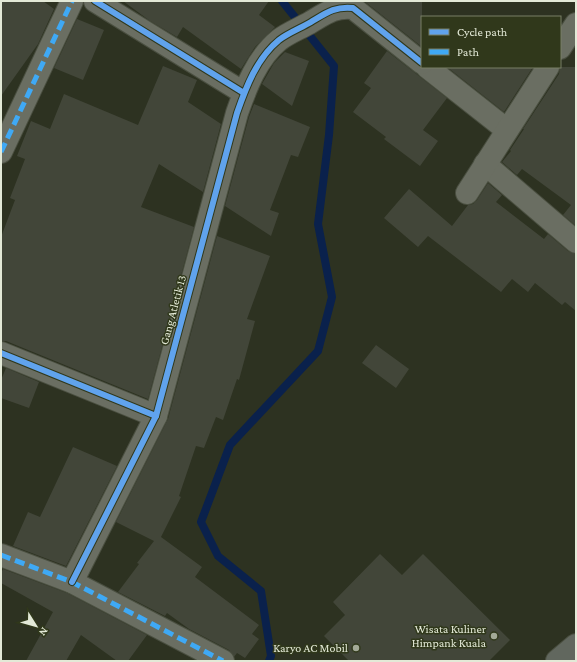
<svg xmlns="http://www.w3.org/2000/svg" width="577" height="662" font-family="'Crimson Pro',serif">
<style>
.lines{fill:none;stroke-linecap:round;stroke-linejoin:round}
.stream{stroke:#0a214c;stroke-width:8}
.building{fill:#424639}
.minor-casing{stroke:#4a4f40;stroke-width:24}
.major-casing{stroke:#4a4f40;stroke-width:24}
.minor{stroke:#6a6e62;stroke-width:22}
.major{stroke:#61675e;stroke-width:22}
.quiet{stroke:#3fa9f5;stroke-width:5;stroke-dasharray:10 5;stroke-linecap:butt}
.cycleway-casing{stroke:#30381b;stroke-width:8}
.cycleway{stroke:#60a3ed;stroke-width:6}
.poi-dot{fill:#a3a997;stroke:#30381b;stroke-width:1.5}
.labels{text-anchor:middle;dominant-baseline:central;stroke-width:3;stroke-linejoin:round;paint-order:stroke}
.street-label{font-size:12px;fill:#e3e9d7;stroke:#30381b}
.poi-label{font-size:12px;fill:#e3e9d7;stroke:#30381b;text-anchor:end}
</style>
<rect width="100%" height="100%" fill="#2d3221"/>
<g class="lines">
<path class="stream" d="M 269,661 L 271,656 L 261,591 L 218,556 L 201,522 L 230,445 L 318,351 L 332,297 L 318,224 L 329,135 L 334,66 L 282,1"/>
</g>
<g class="building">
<path d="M 1,1 L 43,1 L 54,9 L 38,44 L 1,96 Z"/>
<path d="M 123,1 L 269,1 L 259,15 L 275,27 L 255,47 L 241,69 L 183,27 L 177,37 L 150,21 Z"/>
<path d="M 364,1 L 422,1 L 422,47 Z"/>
<path d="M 77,19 L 104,30 L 83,80 L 54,68 Z"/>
<path d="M 387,51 L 447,98 L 423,130 L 438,141 L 420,166 L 384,139 L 386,137 L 353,112 L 371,88 L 364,83 Z"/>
<path d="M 285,52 L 309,61 L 292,106 L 262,84 L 274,63 Z"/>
<path d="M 163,66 L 197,80 L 188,102 L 221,124 L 203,192 L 159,164 L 141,207 L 194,227 L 148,399 L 6,341 L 1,341 L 1,237 L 15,200 L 10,198 L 25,159 L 17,156 L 31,121 L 50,129 L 64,94 L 138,125 Z"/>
<path d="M 447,67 L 533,67 L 504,112 Z"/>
<path d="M 560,67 L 576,67 L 576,226 L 563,215 L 571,205 L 522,169 L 517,175 L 502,162 L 511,151 L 510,150 L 524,129 L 523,129 L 559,74 Z"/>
<path d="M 254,104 L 310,127 L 298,157 L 291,155 L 270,210 L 279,213 L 271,236 L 225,206 L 249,117 Z"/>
<path d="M 488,183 L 502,195 L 496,202 L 544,239 L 548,234 L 568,251 L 576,254 L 576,311 L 565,302 L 562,305 L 535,283 L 528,292 L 512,279 L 501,292 L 428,236 L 418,247 L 384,218 L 409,189 L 452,226 L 468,205 L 473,204 L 477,200 Z"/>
<path d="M 217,236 L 270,256 L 247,319 L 255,321 L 239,380 L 237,379 L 223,420 L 216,417 L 204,448 L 196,446 L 179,496 L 181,497 L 161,537 L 202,567 L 195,577 L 259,625 L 252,634 L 259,639 L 245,658 L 237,653 L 234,657 L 229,650 L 189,629 L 167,613 L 165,616 L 118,592 L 139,564 L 137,563 L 154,541 L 116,522 L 168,419 Z"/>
<path d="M 376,345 L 409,369 L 396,388 L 362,363 Z"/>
<path d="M 6,368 L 39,382 L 29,408 L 1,398 L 1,380 Z"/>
<path d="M 73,447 L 117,466 L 66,566 L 13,546 L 28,512 L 40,517 Z"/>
<path d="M 380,554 L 402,575 L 423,554 L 510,640 L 489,661 L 349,661 L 324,636 L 345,615 L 333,602 Z"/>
<path d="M 3,569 L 67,593 L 147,635 L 128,661 L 117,661 L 81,635 L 66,661 L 26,661 L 53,612 L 1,583 L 1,573 Z"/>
</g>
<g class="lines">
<defs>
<g id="minor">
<path d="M 95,1 L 244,93"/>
<path d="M 560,48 L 576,24"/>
<path d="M 427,67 L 507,130"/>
<path d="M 1,152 L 72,1"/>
<path d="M 485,164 L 576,242"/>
<path d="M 467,193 L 548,67"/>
<path d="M 1,353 L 156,416"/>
<path d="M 1,555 L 72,582 L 223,661"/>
<path d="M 72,582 L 156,416 L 237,113 C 246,87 257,58 279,40 C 288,33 301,28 311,22 C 326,13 335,6 353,8 L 422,63"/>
</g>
<path id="major" d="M 557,661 L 576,645"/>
</defs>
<use href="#minor" class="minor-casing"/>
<use href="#major" class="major-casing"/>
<use href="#minor" class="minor"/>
<use href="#major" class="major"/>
<g class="quiet">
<path d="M 1,152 L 72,1"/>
<path d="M 1,555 L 72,582 L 223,661"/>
</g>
<defs>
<g id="cycleway">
<path d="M 95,1 L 244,93"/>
<path d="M 1,353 L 156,416"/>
<path d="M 72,582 L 156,416 L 237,113 C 246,87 257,58 279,40 C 288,33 301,28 311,22 C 326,13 335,6 353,8 L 422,63"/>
</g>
</defs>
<use href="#cycleway" class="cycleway-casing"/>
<use href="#cycleway" class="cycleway"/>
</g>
<g class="poi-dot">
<circle cx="494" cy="636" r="4"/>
<circle cx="356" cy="648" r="4"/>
</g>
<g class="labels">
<g class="street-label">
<text transform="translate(173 310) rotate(-75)">Gang Atletik 13</text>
</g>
<g class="poi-label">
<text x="486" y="629">Wisata Kuliner<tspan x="486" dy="14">Himpank Kuala</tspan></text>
<text x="348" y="648">Karyo AC Mobil</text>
</g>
</g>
<rect width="577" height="662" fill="none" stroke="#e3e9d7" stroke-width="4"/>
<rect x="421" y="16" width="140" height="52" fill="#30381b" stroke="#787f66"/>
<rect x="429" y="29" width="20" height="6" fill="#60a3ed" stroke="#787f66"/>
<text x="457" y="36" font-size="12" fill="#e3e9d7">Cycle path</text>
<rect x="429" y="49" width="20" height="6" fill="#3fa9f5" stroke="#787f66"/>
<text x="457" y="56" font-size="12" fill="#e3e9d7">Path</text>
<g transform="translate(36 626) rotate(127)" stroke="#30381b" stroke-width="3" paint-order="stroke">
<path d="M0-3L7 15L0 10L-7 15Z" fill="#e3e9d7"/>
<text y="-6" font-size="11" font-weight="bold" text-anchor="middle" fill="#e3e9d7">N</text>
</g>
</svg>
